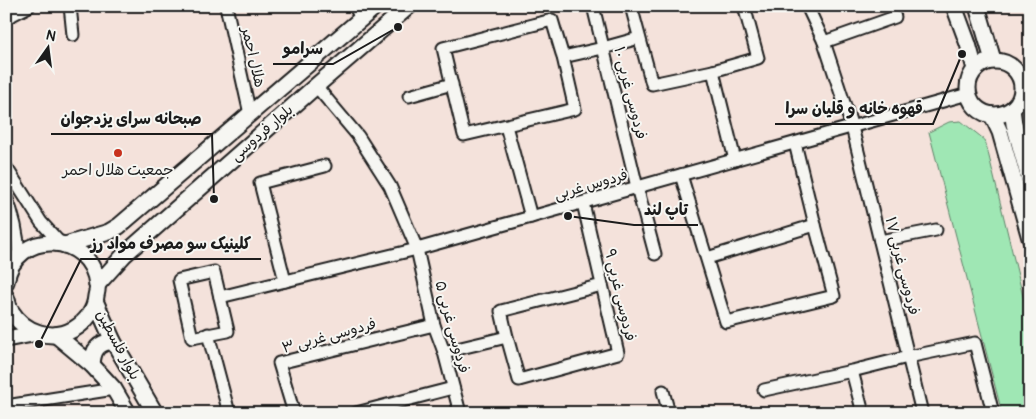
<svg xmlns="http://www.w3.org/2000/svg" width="1036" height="419" font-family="Pangolin,'Playpen Sans Arabic',sans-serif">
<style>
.green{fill:#9fe7b4;stroke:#5e8268}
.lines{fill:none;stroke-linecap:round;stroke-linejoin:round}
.minor-casing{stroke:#1c1c1c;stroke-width:15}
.major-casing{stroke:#1c1c1c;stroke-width:19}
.minor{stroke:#f6f6f2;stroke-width:11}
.major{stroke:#f6f6f2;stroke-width:15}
.poi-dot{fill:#c8321e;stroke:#f6f6f2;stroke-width:2}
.labels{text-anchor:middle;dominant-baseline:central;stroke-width:4;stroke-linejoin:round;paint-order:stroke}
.street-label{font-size:15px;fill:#1c1c1c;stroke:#f6f6f2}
.poi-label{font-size:15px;fill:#1c1c1c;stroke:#f6f6f2}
.leader{fill:none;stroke:#1c1c1c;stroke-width:2}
.callout-dot{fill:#1c1c1c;stroke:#f6f6f2;stroke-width:2}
.callout-label{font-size:16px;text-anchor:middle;font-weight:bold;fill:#1c1c1c;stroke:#f6f6f2;stroke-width:4;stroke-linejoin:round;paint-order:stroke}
</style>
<rect width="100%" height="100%" fill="#f4e2db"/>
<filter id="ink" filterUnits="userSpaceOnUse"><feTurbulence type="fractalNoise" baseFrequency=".02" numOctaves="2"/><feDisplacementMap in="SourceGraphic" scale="10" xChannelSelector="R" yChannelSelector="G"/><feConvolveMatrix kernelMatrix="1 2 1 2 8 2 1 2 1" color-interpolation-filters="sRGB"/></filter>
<g filter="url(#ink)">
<path class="green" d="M 961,121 L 985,140 L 1030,325 L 1030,413 L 1002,413 L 929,132 L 949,122 Z"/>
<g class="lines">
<defs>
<g id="minor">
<path d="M 70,6 L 73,35"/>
<path d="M 226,6 L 250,114"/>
<path d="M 355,6 L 361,19"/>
<path d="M 593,6 L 637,187 L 655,254"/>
<path d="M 631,6 L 652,84 L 713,71 L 735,160"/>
<path d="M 807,6 L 824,42 L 852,127 L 922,413"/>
<path d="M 6,18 L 29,6"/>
<path d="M 552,20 L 563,57 L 575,109 L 464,135 L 443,48 Z"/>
<path d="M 824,42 L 895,17"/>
<path d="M 563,57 L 603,48 L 639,38"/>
<path d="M 713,71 L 758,58 L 744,6"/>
<path d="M 316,86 L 358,136 L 390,186 L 417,249 L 434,325 L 444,352 L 460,413"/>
<path d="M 1023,91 L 1030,89"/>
<path d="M 409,96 L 452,84"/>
<path d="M 506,126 L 531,217"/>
<path d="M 795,143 L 815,225"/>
<path d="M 6,167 L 41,222 L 61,244"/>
<path d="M 681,175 L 726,322 L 834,296 L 815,225 L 707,258"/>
<path d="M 6,197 C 14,216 18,235 19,255"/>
<path d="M 583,203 C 595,253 606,303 618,353 L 519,380 L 507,337 L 501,311 L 602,285"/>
<path d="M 880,241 L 936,230"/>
<path d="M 214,272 L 228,331 L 192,338 L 179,280 Z"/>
<path d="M 285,281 L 260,183 L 325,166"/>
<path d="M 220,297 L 417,249 L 968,94"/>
<path d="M 208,334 L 229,413"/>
<path d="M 444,352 L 507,337"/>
<path d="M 852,371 L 863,413"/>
<path d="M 764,390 L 852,371 L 908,357 L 975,343 L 993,413"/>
<path d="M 663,391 L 669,413"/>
<path d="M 6,406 L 114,389"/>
<path d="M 294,413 L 279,363 L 434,325"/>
<path d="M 356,413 L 453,388"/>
</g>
<g id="major">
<path d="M 954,6 L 968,44 L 975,69"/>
<path d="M 977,6 L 993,60"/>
<circle cx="995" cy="88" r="27"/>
<path d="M 1012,109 L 1014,124 L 1030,182"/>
<path d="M 992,115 L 1000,132 L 1030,238"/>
<path d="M 65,245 L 109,232 L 119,226 L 376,6"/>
<path d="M 6,282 C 15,227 92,232 97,285 C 98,288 97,292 96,296 C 95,310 86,322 74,329 C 51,342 24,332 11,311 C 8,307 8,301 6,297"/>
<path d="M 97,285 L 125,254 L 316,86 L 409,6"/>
<path d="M 96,303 L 113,341 L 155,413"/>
<path d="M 56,335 L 92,365 L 114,389 L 128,413"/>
<path d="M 6,339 L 38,333"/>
<path d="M 92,365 C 93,349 98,343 113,341"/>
</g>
</defs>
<use href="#minor" class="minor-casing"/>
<use href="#major" class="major-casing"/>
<use href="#minor" class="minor"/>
<use href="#major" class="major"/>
</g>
</g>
<circle class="poi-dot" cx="118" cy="153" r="5"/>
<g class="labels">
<g class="street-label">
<text transform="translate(253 57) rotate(77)">هلال احمر</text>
<text transform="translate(630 93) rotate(76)">فردوسی غربی ۱۰</text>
<text transform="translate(262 133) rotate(-41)">بلوار فردوسی</text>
<text transform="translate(591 185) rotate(-16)">فردوس غربی</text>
<text transform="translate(902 266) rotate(76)">فردوسی غربی ۱۷</text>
<text transform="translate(620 295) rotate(77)">فردوسی غربی ۹</text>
<text transform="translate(452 327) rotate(75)">فردوسی غربی ۵</text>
<text transform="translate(329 336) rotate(-15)">فردوسی غربی ۳</text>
<text transform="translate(118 345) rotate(62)">بلوار فلسطین</text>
</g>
<g class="poi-label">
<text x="118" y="170">جمعیت هلال احمر</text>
</g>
</g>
<path class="leader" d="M398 27L333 64H273M962 54L933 124H775M214 199L212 134H51M568 216L634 225H698M39 344L81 259H261"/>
<g class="callout-dot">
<circle cx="398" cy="27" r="5"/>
<circle cx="962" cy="54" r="5"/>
<circle cx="214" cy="199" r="5"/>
<circle cx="568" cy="216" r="5"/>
<circle cx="39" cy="344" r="5"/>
</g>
<g class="callout-label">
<text x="303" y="54">سرامو</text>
<text x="854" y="114">قهوه خانه و قلیان سرا</text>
<text x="131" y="124">صبحانه سرای یزدجوان</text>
<text x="666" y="215">تاپ لند</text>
<text x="171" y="249">کلینیک سو مصرف مواد رز</text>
</g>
<rect width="1036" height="419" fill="none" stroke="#f6f6f2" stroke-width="25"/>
<rect x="12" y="12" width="1011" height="394" fill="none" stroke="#1c1c1c" stroke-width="2" filter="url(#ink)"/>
<g transform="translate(48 48) rotate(14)" stroke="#f6f6f2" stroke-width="4" paint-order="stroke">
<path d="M0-4L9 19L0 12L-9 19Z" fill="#1c1c1c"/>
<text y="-8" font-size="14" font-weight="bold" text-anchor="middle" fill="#1c1c1c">N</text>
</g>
</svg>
